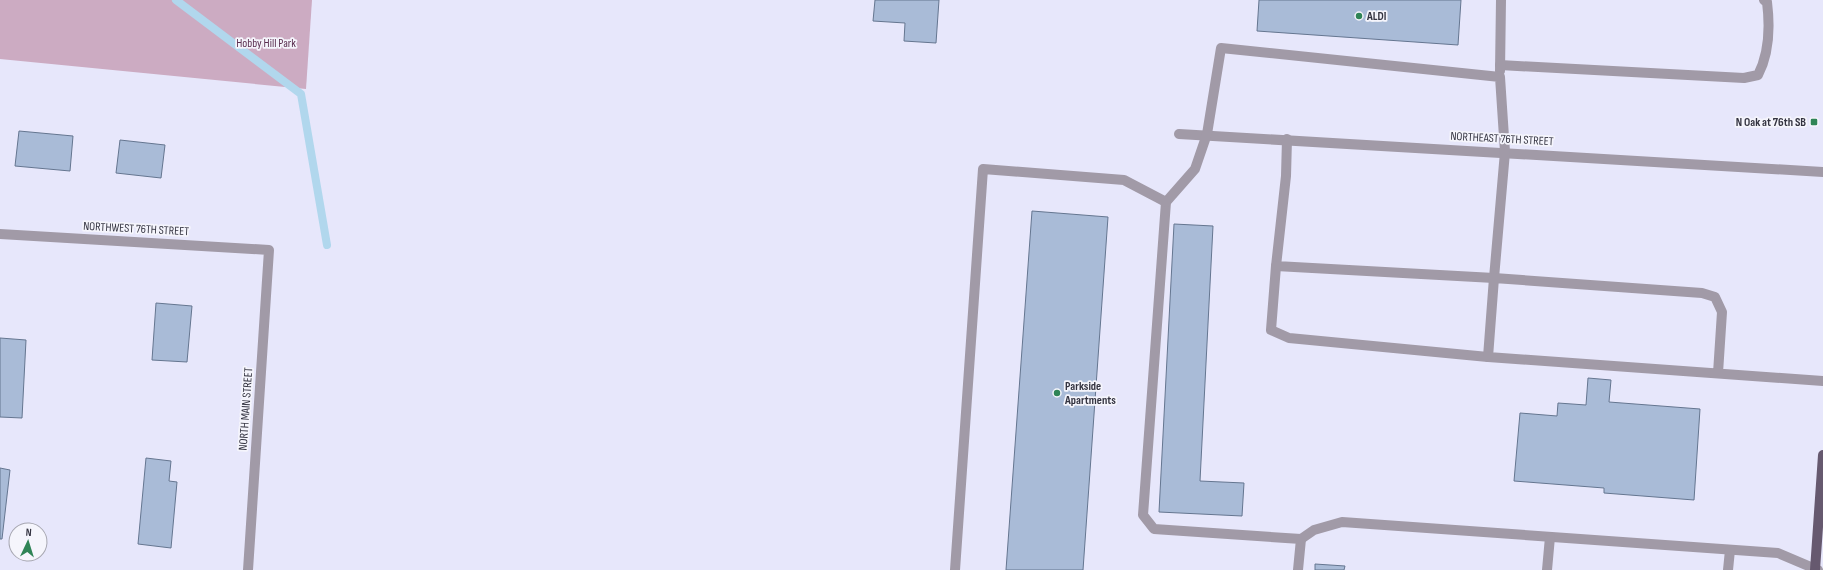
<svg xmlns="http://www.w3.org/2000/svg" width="1823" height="570" font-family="'Sofia Sans Condensed',sans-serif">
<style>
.green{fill:#ccabc2}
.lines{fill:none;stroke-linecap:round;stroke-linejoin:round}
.stream{stroke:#b1d7ed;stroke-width:8}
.building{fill:#a9bbd7;stroke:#657690}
.minor{stroke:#a19aa7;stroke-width:10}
.major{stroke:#66596f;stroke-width:10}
.poi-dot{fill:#2f8456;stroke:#f5f5fc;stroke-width:1.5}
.labels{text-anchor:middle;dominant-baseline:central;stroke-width:3.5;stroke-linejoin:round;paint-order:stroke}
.poi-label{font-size:12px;font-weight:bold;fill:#333340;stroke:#f5f5fc;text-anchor:start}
.park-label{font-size:12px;fill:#5b2f50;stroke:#f5f5fc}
.street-label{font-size:12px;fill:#333340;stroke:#f5f5fc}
</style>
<rect width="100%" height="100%" fill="#e7e7fb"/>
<path class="green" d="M 0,0 L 312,0 L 306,89 L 0,59 Z"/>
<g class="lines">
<path class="stream" d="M 176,0 L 301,94 L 327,245"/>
</g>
<g class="building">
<path d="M 875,0 L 939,0 L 936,43 L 904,41 L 905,23 L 873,21 Z"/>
<path d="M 1259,0 L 1461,0 L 1458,45 L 1257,31 Z"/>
<path d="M 19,131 L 73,136 L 70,171 L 15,166 Z"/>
<path d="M 120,140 L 165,145 L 161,178 L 116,173 Z"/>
<path d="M 1032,211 L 1108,217 L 1083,570 L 1006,570 Z"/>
<path d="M 1174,224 L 1213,226 L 1200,481 L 1244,483 L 1242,516 L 1159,512 Z"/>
<path d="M 156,303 L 192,306 L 187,362 L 152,360 Z"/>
<path d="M 0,338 L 26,340 L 22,418 L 0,417 Z"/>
<path d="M 1588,378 L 1611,380 L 1609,402 L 1700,409 L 1694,500 L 1604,493 L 1604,488 L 1514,481 L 1520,413 L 1557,416 L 1558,403 L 1586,405 Z"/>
<path d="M 146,458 L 171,461 L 169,481 L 177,482 L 171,548 L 138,544 Z"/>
<path d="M 0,468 L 10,470 L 2,539 L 0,539 Z"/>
<path d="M 1315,564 L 1345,566 L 1344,570 L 1315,570 Z"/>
</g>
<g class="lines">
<g class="minor">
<path d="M 1500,65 L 1744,78 L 1758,75 C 1769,54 1770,26 1767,2 L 1764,0"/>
<path d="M 1500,71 L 1501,0"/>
<path d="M 1179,134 L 1823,172"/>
<path d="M 1287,139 L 1286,176 L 1276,266 L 1494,278 L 1505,152 L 1500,77 L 1221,48 L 1207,134 L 1195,169 L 1166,202 L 1143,515 L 1154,529 L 1301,539 L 1298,570"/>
<path d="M 0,234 L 269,250 L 248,570"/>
<path d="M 1276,266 L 1271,330 L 1289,338 L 1488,357"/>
<path d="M 1718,373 L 1722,312 L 1715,297 L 1702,293 L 1494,278 L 1488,357 L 1823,381"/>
<path d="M 1301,539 L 1314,530 L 1342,522 L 1778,553 L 1818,570"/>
<path d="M 955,570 L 983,169 L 1124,180 L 1166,202"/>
<path d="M 1547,570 L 1550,537"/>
<path d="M 1728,570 L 1730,550"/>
</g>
<path class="major" d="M 1815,570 L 1823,455"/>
</g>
<g class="poi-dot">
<circle cx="1359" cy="16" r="4"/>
<rect x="1810" y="118" width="8" height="8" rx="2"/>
<circle cx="1057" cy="393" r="4"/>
</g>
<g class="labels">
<g class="poi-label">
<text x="1367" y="16">ALDI</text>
<text x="1806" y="122" text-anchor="end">N Oak at 76th SB</text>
<text x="1065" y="386">Parkside<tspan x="1065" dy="14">Apartments</tspan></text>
</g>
<g class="park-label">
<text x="266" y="43">Hobby Hill Park</text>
</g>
<g class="street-label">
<text transform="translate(1502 139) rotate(3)">NORTHEAST 76TH STREET</text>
<text transform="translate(136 229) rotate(3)">NORTHWEST 76TH STREET</text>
<text transform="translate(246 409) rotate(-86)">NORTH MAIN STREET</text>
</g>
</g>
<g transform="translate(28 542) rotate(4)"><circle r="19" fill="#f5f5fc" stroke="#a7a7b1"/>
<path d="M0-3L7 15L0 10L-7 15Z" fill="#2f8456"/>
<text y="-6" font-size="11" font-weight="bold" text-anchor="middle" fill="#333340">N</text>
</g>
</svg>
